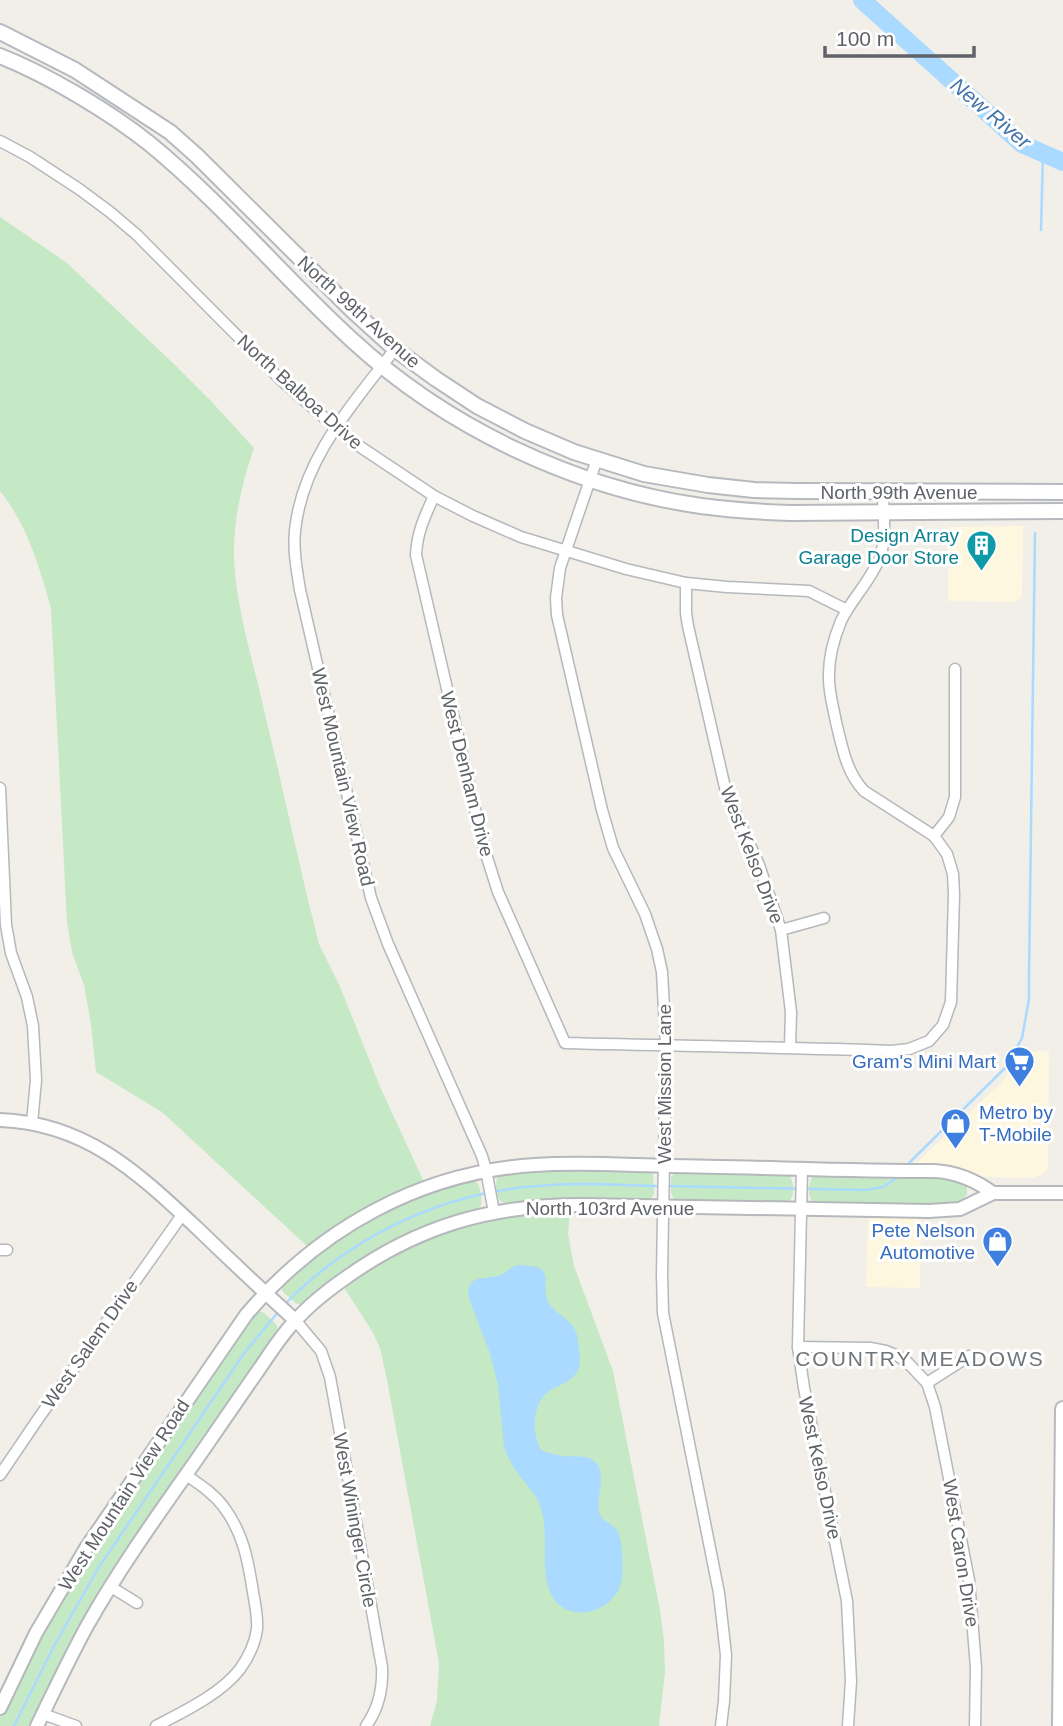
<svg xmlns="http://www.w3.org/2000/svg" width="1063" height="1726" font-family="Arial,sans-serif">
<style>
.commercial{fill:#fef7e0}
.green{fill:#c5e8c5}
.water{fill:#aadaff}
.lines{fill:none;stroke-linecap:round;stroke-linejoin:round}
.stream{stroke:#aadaff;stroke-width:2.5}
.river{stroke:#aadaff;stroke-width:18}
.minor-casing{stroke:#b5b8bc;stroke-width:13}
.tertiary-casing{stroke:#b5b8bc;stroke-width:16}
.secondary-casing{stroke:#b6babf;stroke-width:18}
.minor{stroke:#fff;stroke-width:10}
.tertiary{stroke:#fff;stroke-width:12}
.secondary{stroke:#fff;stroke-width:14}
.labels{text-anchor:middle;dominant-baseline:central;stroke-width:6;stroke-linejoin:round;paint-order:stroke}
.street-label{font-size:19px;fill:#5f6368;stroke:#fff}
.culture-label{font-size:19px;fill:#0d838f;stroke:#fff;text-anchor:end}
.shop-label{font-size:19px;fill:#366cbe;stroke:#fff;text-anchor:end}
.water-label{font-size:21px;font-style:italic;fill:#4174aa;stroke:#fff}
.neighbourhood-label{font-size:21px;letter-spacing:2px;fill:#70757a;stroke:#fff}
</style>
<rect width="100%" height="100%" fill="#f1efe8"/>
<g class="commercial">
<path d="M 1023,526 L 1022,596 L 1015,602 L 948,601 L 949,527 Z"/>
<path d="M 1049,1051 L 1048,1165 L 1047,1170 L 1043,1174 L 1033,1178 L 982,1177 L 972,1176 L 948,1166 L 913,1166 L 1002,1082 L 1024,1052 Z"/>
<path d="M 868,1216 L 921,1217 L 920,1288 L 866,1287 Z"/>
</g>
<g class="green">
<path d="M 0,217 L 67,263 L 176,366 L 211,401 L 254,448 C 242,483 233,520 234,558 C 236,609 253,660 264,710 C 283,788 299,866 319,944 L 341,989 L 381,1089 L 424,1182 C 382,1199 345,1220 308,1247 L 162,1112 L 96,1072 L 91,1024 L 84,985 L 72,952 L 67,922 L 51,609 C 40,568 27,524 0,491 Z"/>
<path d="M 537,1169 L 648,1170 L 653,1175 L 654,1194 L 650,1200 L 641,1202 L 551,1200 L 507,1204 L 500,1201 C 496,1194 494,1182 499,1175 Z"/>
<path d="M 677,1171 L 788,1173 C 794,1181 796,1195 788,1203 L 675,1201 L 671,1193 L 671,1177 Z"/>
<path d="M 816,1173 L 946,1175 L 965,1184 L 967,1186 L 967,1194 L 962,1201 L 949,1206 L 816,1205 C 806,1198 807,1181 816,1173 Z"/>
<path d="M 475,1180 C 481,1187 483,1200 480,1208 L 475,1211 C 445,1221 414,1229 387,1243 C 357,1260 329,1282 303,1304 L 297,1304 L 282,1291 L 282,1284 L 304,1264 L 365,1221 L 441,1186 Z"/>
<path d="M 570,1211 L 568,1234 L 574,1266 L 613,1371 L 660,1610 L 664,1642 L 665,1671 L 659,1726 L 430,1726 L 437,1701 L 439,1663 L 387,1380 L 380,1348 L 372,1331 L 343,1286 C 354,1279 364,1271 374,1264 C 433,1227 501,1213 570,1211 Z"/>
<path d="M 257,1312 L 263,1312 L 277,1325 L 278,1332 L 276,1336 L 226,1406 L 128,1548 L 42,1702 L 31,1726 L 0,1726 L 0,1718 L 4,1707 L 68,1585 L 236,1336 Z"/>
</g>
<path class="water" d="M 518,1265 C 524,1266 533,1265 539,1268 C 551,1273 542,1292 548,1302 C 555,1313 568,1318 574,1328 C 578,1333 578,1343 579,1349 C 580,1355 581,1364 578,1370 C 573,1382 557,1385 548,1392 C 532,1404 531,1435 542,1451 C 549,1453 556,1455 563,1456 C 572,1457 586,1454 594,1461 C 609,1475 595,1496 599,1512 C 602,1522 612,1523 617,1530 C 623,1539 623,1568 622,1578 C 618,1614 562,1628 549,1589 C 540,1562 550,1532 540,1505 C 535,1492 524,1482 516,1471 C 511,1463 507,1455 504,1447 L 498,1385 L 490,1353 L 469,1299 C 465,1274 482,1280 498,1276 C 506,1274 509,1267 518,1265 Z"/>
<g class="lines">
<g class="stream">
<path d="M 1041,230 L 1043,153"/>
<path d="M 909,1163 L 1006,1067 L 1022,1038 L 1029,999 L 1029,976 L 1035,533"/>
<path d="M 666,1186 L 866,1190 L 883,1187 L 898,1177"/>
<path d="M 283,1306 C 351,1236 441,1193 537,1186 C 578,1182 619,1185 660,1186"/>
<path d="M 14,1726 L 54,1646 L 99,1567 L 245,1352 L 279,1311"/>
</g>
<path class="river" d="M 862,0 L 1022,144 L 1063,162"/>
<defs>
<g id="minor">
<path d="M 0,141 L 30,157 L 79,189 L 110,212 L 137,235 L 280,379 L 335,427 L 356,444 L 434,496 L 473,516 L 521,537 L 626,569 L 686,583 L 727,587 L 809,591 L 847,610"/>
<path d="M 395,349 C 353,404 302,459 295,531 C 293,551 297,571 300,590 L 371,898 L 388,944 L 482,1156 L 486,1170 L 494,1212"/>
<path d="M 597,459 L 560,568 L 556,598 L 557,615 L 602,810 L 613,848 L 645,914 L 657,949 L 662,972 L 666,1046 L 662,1275 L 663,1313 L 719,1593 L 726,1655 L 724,1701 L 721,1726"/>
<path d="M 434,496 C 425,516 417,532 416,555 L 484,848 L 498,892 L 565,1043 C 674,1046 783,1047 892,1051 L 909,1049 L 929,1041 L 943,1025 L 951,1002 L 954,894 L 953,874 L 947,854 L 934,836 L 864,791 C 846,772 842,746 836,722 C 833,706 828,690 829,674 C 829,655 834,638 841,621 C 852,598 871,581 880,557 C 887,537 883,513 883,492"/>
<path d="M 686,583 L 686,613 L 688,626 L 726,792 L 759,865 L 781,930 L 791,1012 L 790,1047"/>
<path d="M 0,788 L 6,925 L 11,953 L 27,997 L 33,1026 L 36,1080 L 32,1123"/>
<path d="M 934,836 L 949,817 L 955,797 L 955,669"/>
<path d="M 781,930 L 824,918"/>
<path d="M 802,1168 L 798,1347 L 804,1388 L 847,1601 L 851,1681 L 848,1726"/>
<path d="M 0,1250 L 7,1250"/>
<path d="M 295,1320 L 321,1351 L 330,1377 L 382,1667 C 383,1689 379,1708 366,1726"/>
<path d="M 798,1347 L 870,1348 L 886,1351 L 898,1356 L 907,1362 L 927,1383 L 935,1407 L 969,1580 L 976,1668 L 975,1726"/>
<path d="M 927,1383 L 969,1356"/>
<path d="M 0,1475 L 38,1419 L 182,1215"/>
<path d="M 111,1587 L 137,1603"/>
<path d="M 43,1714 L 76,1726"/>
<path d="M 156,1726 C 183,1712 221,1694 240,1669 C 248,1658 255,1643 257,1629 C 258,1617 255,1604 253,1592 C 248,1560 243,1532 223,1506 C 213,1493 199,1484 186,1475"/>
</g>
<g id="tertiary">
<path d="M 0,1120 C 86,1123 138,1173 197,1228 C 229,1259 262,1290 295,1320"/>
<path d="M 0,1708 L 36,1633 L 86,1548 L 246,1315 C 320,1228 421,1172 535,1165 C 579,1162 624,1165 668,1166 C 757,1167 846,1171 934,1171 C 956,1172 975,1180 993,1193"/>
<path d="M 37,1726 C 53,1693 69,1659 87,1626 C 119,1569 157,1516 195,1462 C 215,1433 235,1404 255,1375 C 268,1357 280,1336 296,1320 C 310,1304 327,1291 344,1279 C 419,1225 492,1205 583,1205 L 929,1211 L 960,1209 L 993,1193 L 1063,1193"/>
</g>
<g id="secondary">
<path d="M 0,32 L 75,70 L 170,132 L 197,156 L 353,311 L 395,349 L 436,379 L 477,406 L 525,431 L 574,452 L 644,474 L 708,485 L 754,490 L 797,491 L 1063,492"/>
<path d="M 0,56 C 48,75 110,112 150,144 C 223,204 283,277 352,340 C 446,427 574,488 701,506 C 731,510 761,512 791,513 L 1063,511"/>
<path d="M 1060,1726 L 1063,1409"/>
</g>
</defs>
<use href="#minor" class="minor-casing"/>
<use href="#tertiary" class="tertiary-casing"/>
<use href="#secondary" class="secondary-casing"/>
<use href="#minor" class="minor"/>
<use href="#tertiary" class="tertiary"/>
<use href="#secondary" class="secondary"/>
</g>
<defs>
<symbol id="building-pin" viewBox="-11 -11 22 30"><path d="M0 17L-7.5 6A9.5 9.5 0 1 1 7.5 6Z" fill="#0f9aa8" stroke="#fff"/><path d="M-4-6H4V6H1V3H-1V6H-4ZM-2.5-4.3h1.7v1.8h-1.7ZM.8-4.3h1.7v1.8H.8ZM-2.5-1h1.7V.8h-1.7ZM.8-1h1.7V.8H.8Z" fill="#fff"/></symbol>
<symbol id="supermarket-pin" viewBox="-11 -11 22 30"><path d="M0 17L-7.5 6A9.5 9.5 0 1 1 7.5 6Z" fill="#3f7fe0" stroke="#fff"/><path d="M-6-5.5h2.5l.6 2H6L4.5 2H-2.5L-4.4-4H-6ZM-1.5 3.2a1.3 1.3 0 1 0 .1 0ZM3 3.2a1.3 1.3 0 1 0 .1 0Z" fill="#fff"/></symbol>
<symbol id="shop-pin" viewBox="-11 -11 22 30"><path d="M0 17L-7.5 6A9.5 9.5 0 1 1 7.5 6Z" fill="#3f7fe0" stroke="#fff"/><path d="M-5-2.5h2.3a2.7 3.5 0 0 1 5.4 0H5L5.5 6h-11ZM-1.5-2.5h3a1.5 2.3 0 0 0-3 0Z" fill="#fff"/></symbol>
</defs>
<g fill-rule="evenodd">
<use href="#building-pin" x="964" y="528" width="35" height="47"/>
<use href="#supermarket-pin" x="1002" y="1044" width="35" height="47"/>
<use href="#shop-pin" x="938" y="1106" width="35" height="47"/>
<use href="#shop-pin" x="980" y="1224" width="35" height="47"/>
</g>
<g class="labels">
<g class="street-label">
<text transform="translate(359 312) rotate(42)">North 99th Avenue</text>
<text transform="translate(300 392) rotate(42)">North Balboa Drive</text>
<text x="899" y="492">North 99th Avenue</text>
<text transform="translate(467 774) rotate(76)">West Denham Drive</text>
<text transform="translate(343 777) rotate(77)">West Mountain View Road</text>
<text transform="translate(752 855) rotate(69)">West Kelso Drive</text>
<text transform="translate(664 1084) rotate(-90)">West Mission Lane</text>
<text x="610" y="1208">North 103rd Avenue</text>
<text transform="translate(90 1344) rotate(-55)">West Salem Drive</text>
<text transform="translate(820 1468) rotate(78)">West Kelso Drive</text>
<text transform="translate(124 1495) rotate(-57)">West Mountain View Road</text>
<text transform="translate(355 1520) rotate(80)">West Wininger Circle</text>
<text transform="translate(961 1553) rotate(81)">West Caron Drive</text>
</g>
<g class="culture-label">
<text x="959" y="535">Design Array<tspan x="959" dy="22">Garage Door Store</tspan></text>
</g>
<g class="shop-label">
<text x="996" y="1061">Gram's Mini Mart</text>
<text x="979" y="1112" text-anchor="start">Metro by<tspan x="979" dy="22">T-Mobile</tspan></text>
<text x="975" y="1230">Pete Nelson<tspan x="975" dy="22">Automotive</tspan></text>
</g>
<g class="water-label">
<text transform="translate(991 113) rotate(40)">New River</text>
</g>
<g class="neighbourhood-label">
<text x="920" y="1358">COUNTRY MEADOWS</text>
</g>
</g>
<path d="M825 46v10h149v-10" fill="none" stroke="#5f6368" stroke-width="3.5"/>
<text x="836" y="46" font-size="21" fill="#5f6368" stroke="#ffffff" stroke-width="5" paint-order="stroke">100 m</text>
</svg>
